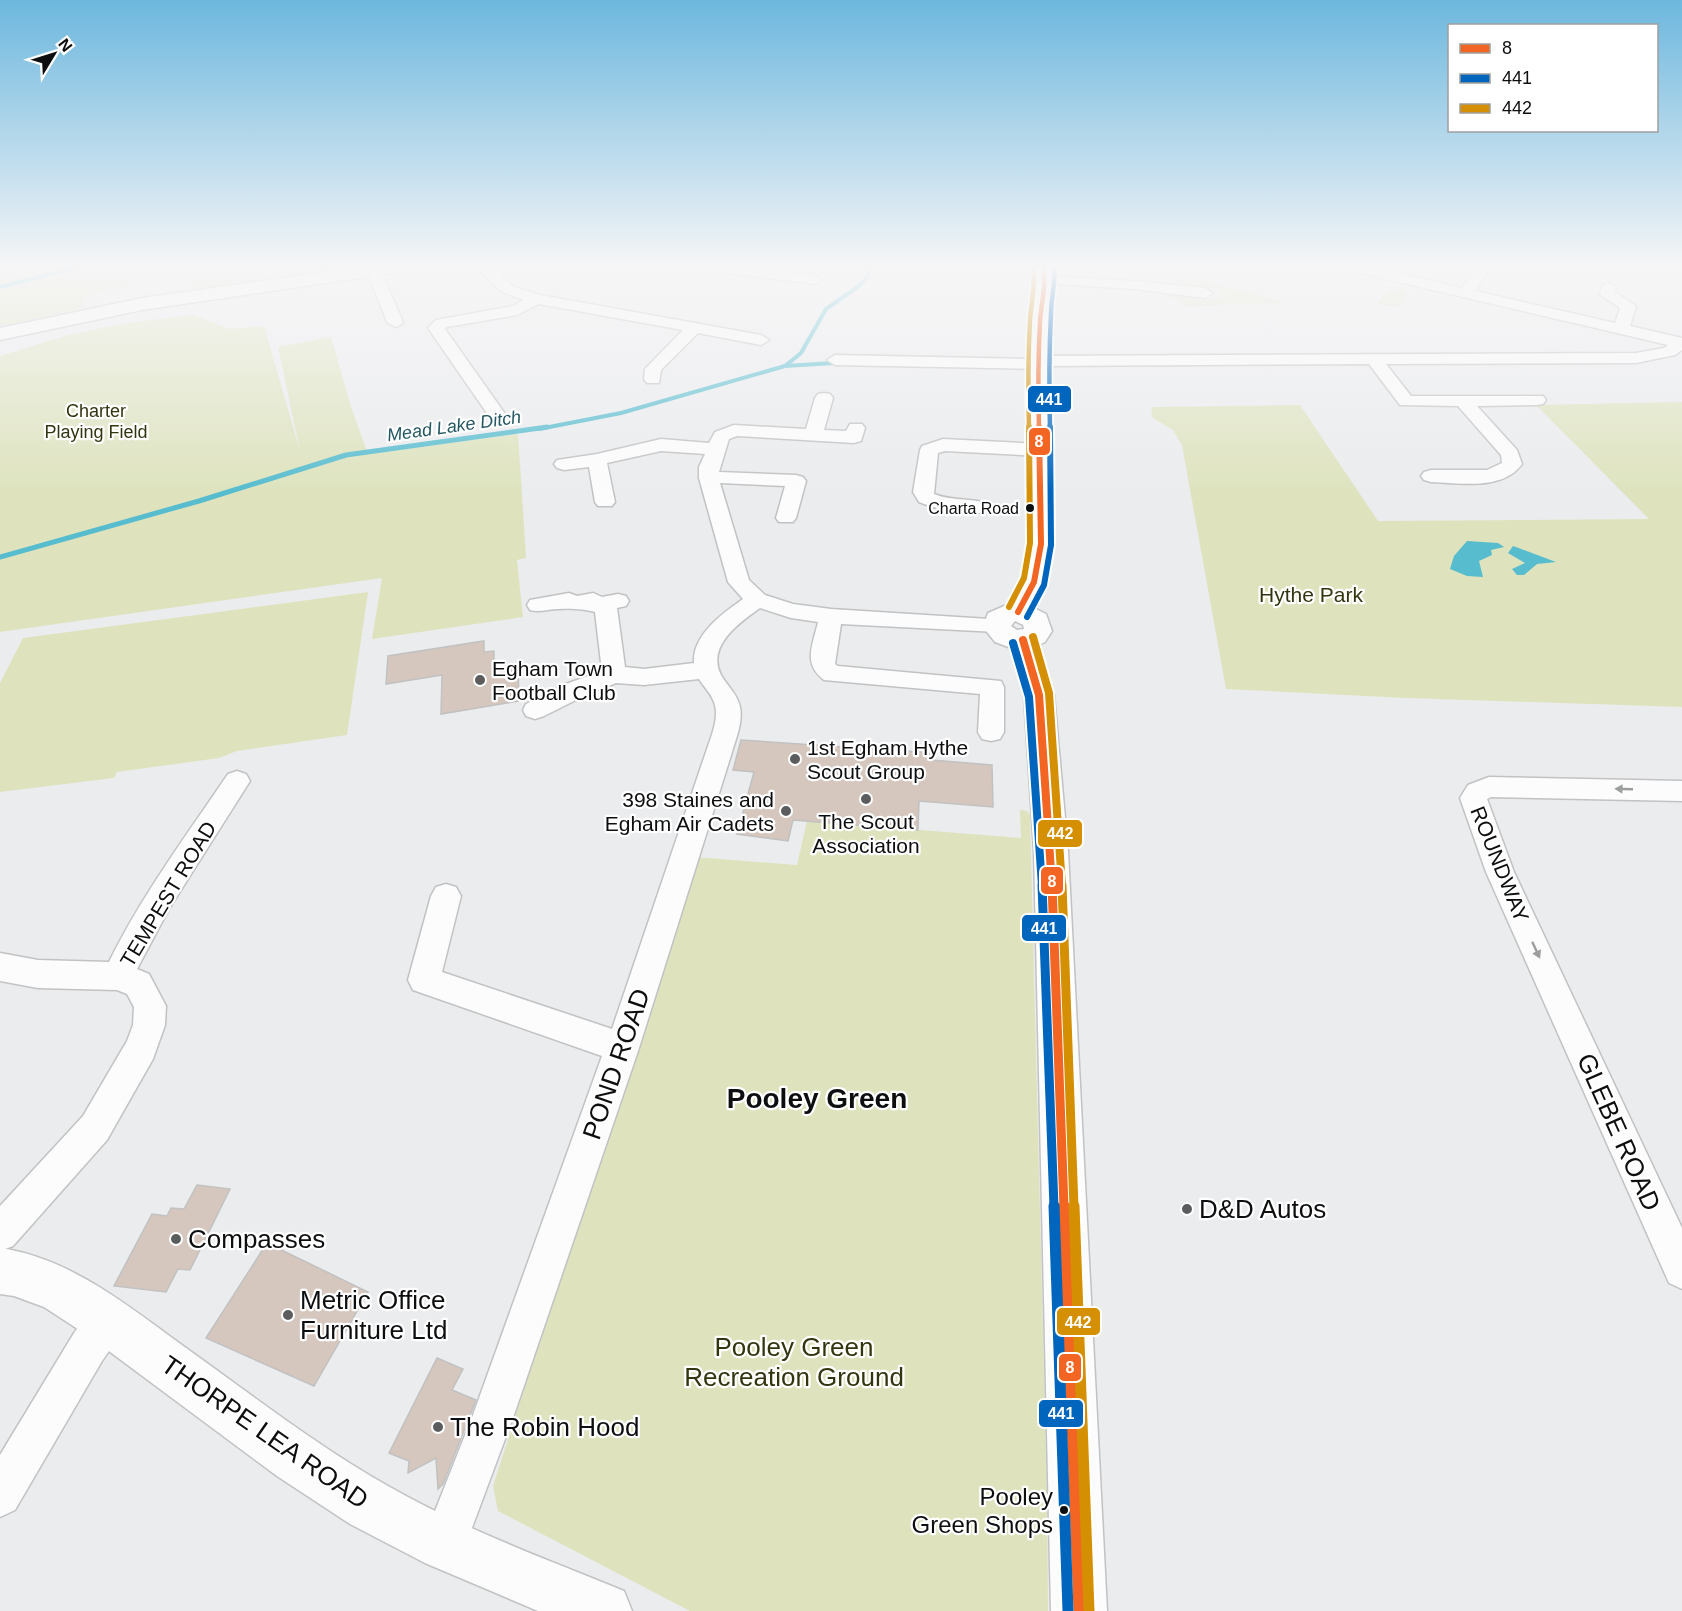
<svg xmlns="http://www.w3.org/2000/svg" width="1682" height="1611" font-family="Helvetica,sans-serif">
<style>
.green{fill:#dee3be}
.water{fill:#56bcce}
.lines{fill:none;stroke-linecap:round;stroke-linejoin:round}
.stream-far1{stroke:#56bcce;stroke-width:4}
.stream{stroke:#56bcce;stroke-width:5}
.building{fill:#d6c7be;stroke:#c1c1c1;stroke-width:1.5}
.street-casing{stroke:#c1c2c3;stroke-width:3}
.secondary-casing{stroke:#c1c2c3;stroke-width:3}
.street{fill:#fcfcfc;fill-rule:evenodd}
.secondary{fill:#fcfcfc;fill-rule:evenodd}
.bus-1-far4-casing{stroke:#fff;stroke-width:8}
.bus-1-far3-casing{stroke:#fff;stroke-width:10}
.bus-1-far2-casing{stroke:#fff;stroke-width:12}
.bus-1-far1-casing{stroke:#fff;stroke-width:14}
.bus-1-casing{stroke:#fff;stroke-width:16}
.bus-2-far4-casing{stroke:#fff;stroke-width:8}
.bus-2-far3-casing{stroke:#fff;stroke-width:10}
.bus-2-far2-casing{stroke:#fff;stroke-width:12}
.bus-2-far1-casing{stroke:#fff;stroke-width:14}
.bus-2-casing{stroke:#fff;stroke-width:16}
.bus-3-far4-casing{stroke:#fff;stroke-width:8}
.bus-3-far3-casing{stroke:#fff;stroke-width:10}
.bus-3-far2-casing{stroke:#fff;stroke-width:12}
.bus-3-far1-casing{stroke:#fff;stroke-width:14}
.bus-3-casing{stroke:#fff;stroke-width:16}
.bus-1-far4{stroke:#f26522;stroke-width:4.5}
.bus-1-far3{stroke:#f26522;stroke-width:6}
.bus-1-far2{stroke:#f26522;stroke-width:8}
.bus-1-far1{stroke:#f26522;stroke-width:9}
.bus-1{stroke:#f26522;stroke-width:11}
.bus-2-far4{stroke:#0065bd;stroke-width:4.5}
.bus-2-far3{stroke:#0065bd;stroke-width:6}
.bus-2-far2{stroke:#0065bd;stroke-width:8}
.bus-2-far1{stroke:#0065bd;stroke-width:9}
.bus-2{stroke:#0065bd;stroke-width:11}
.bus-3-far4{stroke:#d48f02;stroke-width:4.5}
.bus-3-far3{stroke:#d48f02;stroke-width:6}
.bus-3-far2{stroke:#d48f02;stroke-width:8}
.bus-3-far1{stroke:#d48f02;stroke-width:9}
.bus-3{stroke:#d48f02;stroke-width:11}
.oneway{fill:#9c9d9d}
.bus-dot{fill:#0d0e0f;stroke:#fff;stroke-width:2}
.poi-dot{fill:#5b5c5d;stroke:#fff;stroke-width:2}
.labels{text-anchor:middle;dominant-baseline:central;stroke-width:4.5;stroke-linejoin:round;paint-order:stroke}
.far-bus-label{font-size:16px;fill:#0d0e0f;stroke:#fff;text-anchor:end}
.far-park-label{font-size:18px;fill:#33350e;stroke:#fff}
.far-water-label{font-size:18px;font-style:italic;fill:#235762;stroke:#fff}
.park-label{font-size:21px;fill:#33350e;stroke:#fff}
.poi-label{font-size:21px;fill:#0d0e0f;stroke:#fff;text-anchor:start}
.street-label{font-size:21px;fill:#0d0e0f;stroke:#fff}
.near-bus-label{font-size:24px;fill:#0d0e0f;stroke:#fff;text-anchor:end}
.near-street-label{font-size:26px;fill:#0d0e0f;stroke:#fff}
.near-poi-label{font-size:26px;fill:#0d0e0f;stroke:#fff;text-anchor:start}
.near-park-label{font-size:26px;fill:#33350e;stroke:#fff}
.near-quarter-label{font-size:28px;font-weight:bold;fill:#0d0e0f;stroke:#fff}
.line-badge{stroke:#fff;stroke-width:2}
.badge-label{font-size:16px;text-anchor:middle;font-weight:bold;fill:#fff}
</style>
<rect width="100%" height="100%" fill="#ebecee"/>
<g class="green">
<path d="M 0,267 L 375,267 L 210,289 L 149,271 L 140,275 L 132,283 L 82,298 L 82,308 L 0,326 Z"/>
<path d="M 1192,277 L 1277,300 L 1284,303 L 1187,306 L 1166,295 L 1177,292 L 1201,300 L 1219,298 L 1222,295 L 1222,292 C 1202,280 1181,294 1167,284 Z"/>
<path d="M 1403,288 L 1407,295 L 1404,303 L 1396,306 L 1378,305 L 1378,300 L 1389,292 Z"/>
<path d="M 193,315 L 230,329 L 264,326 L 300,451 L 278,347 L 331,337 L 351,407 L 368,454 L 518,434 L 526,558 L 517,560 L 523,617 L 372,639 L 382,578 L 0,632 L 0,356 L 68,335 L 126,323 Z"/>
<path d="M 1359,363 L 1367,365 L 1140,367 L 1139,364 Z"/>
<path d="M 1682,402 L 1682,707 L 1406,698 L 1226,689 L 1182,445 L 1173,430 L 1153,418 L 1151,410 L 1153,407 L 1300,405 L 1378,521 L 1649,519 L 1536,405 Z"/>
<path d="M 368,592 L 347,735 L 237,751 L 219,758 L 117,772 L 114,778 L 0,792 L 0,683 L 23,638 Z"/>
<path d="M 1020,810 L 1027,811 L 1030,815 L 1047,1492 L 1048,1611 L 690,1611 L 498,1511 L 493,1486 L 695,857 L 797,865 L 807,821 L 1021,838 Z"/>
</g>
<g class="water">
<path d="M 1467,541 L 1498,543 L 1504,547 L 1491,550 L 1492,555 L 1479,561 L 1483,577 L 1467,576 L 1450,569 L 1454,556 Z"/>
<path d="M 1513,546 L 1556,562 L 1537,564 L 1524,575 L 1517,575 L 1512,569 L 1525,563 L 1508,553 Z"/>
</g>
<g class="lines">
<g class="stream-far1">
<path d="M 0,287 L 78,267"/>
<path d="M 785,366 L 833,363"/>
<path d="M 539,429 L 621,413 L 785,366 L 801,353 L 826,309 L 859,286 L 867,277 L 869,267"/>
</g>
<path class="stream" d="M 0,557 L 199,501 L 346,455 L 547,427"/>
</g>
<g class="building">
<path d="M 484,641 L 484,652 L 494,651 L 494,668 L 518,664 L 519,701 L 441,714 L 442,675 L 386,684 L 388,656 Z"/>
<path d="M 741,740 L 921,752 L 933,754 L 932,760 L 992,765 L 993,807 L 919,801 L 918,830 L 793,820 L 788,841 L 737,834 L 754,772 L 733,770 Z"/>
<path d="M 197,1185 L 230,1189 L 190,1270 L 178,1269 L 166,1292 L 114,1286 L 152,1214 L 167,1216 L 171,1208 L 184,1209 Z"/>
<path d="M 267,1243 L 368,1292 L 314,1386 L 206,1338 Z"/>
<path d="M 437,1358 L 463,1369 L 452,1390 L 476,1400 L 443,1484 L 438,1489 L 436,1458 L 408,1473 L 409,1461 L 389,1453 Z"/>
</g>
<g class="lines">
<defs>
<g id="street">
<path d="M 476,267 L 492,267 L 512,286 L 540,295 L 761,335 L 769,340 L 761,345 L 698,333 L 661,370 L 659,383 L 647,383 L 644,379 L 645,369 L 683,330 L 539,304 L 517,315 L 447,327 L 445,329 L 508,418 L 505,422 L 493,422 L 428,328 L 436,320 L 513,306 L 524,300 L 502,292 Z"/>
<path d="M 705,267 L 750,267 L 815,276 L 822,280 L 815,284 L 712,271 Z"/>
<path d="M 1345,267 L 1373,267 L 1462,288 L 1476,267 L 1490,267 L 1475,291 L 1615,323 L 1620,308 L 1599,294 L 1604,284 L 1609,283 L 1616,287 L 1615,292 L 1636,306 L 1630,326 L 1682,338 L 1682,350 L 1675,355 L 1636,363 L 1386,364 L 1411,396 L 1543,396 L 1546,400 L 1543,404 L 1537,405 L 1477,406 L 1517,450 L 1522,464 C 1503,491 1459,483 1431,482 L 1424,480 L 1421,476 L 1424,472 L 1431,470 L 1487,470 L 1502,463 L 1501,455 L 1458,406 L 1400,405 L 1369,364 L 1045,366 L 1038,369 L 835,365 L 827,360 L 835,355 L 1031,359 L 1038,356 L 1636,353 L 1664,348 L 1668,345 L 1352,271 Z"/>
<path d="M 369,268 L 379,268 L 381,271 L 403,322 L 401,325 L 395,327 L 387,322 L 367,271 Z"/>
<path d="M 1046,276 L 1134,281 L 1205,288 L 1213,293 L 1205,298 L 1134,289 L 1041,283 L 1039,280 Z"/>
<path d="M 824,393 L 830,394 L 833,398 L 824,430 L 846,431 L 850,424 L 862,424 L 865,428 L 861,441 L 854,443 L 737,436 L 729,439 L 719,472 L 796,475 L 803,477 L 806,481 L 796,518 L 793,522 L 779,522 L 776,518 L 785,486 L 720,483 L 749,580 L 765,595 L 793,604 L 831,609 L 1005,620 L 1008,625 L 1005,630 L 997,632 L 841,624 L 835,664 L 838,666 L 1001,681 L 1004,687 L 1004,732 L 1000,739 L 991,741 L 982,739 L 978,732 L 980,694 L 824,680 C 802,663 813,645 818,622 L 791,618 L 760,608 C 740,622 706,646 721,675 C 727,686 737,693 740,707 C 743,722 736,738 732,752 L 639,1048 L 514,1415 L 460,1560 L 444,1566 L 428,1560 L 422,1544 L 473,1415 L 602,1056 L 413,990 L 408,980 L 431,896 L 436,887 L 446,884 L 456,887 L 461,896 L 442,972 L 612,1029 L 706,752 C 711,737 721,715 713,700 C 710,692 703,686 699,679 L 644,685 L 616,683 L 584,696 L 544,716 L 535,719 L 526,716 L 523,710 L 526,704 L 566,684 L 602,671 L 595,612 C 585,609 569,608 559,609 C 548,609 540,613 530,610 L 527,605 L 530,600 L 569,593 L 577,596 L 593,593 L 602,597 L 618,594 L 626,596 L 629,601 L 626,606 L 617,608 L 625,667 L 644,669 L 694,663 C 692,635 723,613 743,599 L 728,582 L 699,478 L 699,467 L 705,454 L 661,451 L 607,463 L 615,502 L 612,506 L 598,506 L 595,502 L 589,467 L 564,470 L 557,468 L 554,464 L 557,460 L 597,454 L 661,439 L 709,443 L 715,432 L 734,425 L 806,429 L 815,398 L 818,394 Z"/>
<path d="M 943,439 L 1040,444 L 1047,446 L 1049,450 L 1047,454 L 1040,456 L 945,451 L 938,453 L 934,494 C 951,501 969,498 987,503 L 990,507 L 987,511 C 966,517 939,510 919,502 L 913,492 L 920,450 L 922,446 Z"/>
<path d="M 237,771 L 246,774 L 250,781 L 169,909 L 137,969 L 149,974 L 166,1006 L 165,1025 L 153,1059 L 107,1140 L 13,1246 L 0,1251 L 0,1206 L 83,1116 L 127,1041 L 133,1025 L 134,1007 L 127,994 L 117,990 L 38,988 L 0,981 L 0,953 L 38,960 L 109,962 C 142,895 186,836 228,774 Z"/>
<path d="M 1489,777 L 1682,781 L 1682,801 L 1491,797 L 1487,799 L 1514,872 L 1682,1228 L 1682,1289 L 1669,1283 L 1486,872 L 1460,798 L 1468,785 Z"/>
<path d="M 107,1300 L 121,1306 L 127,1320 L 121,1334 L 102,1361 L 15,1510 L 0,1517 L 0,1455 L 74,1333 L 93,1306 Z"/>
</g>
<g id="secondary">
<path d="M 360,267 L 409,267 L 400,272 L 142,310 L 0,340 L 0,328 L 142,298 Z"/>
<path d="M 1034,267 L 1052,267 L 1055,280 L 1050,304 L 1048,364 L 1054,544 L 1047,582 L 1034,608 L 1046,614 L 1052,631 L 1045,642 L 1039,645 L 1054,695 L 1068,851 L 1107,1611 L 1051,1611 L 1034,851 L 1024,695 L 1011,648 L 995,642 L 983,627 L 988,613 L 1009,604 L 1021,582 L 1028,544 L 1028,364 L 1032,304 L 1037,280 ZM 1015,621 L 1023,625 L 1024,629 L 1017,630 L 1011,626 Z"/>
<path d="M 0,1248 C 71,1258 129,1307 186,1348 C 252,1395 317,1446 388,1486 C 463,1529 544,1558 624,1591 L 632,1611 L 538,1611 L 425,1563 L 350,1524 L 277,1476 L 90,1337 L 44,1307 L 14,1296 L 0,1294 Z"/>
</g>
</defs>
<use href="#street" class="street-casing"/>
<use href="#secondary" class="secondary-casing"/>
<use href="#street" class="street"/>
<use href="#secondary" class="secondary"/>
<defs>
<path id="bus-1-far4" d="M 1039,429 C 1038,393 1038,358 1040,322 C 1041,303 1047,285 1043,267"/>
<path id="bus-1-far3" d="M 1018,612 L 1034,582 L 1041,544 L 1039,427"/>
<path id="bus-1-far2" d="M 1023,640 L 1039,695 L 1052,886"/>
<path id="bus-1-far1" d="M 1052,885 L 1064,1207"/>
<path id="bus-1" d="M 1064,1206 L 1079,1611"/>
<path id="bus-2-far4" d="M 1050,429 C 1049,390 1049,352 1051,313 C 1051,297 1056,283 1054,267"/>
<path id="bus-2-far3" d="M 1027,617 L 1044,585 L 1051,545 L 1050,427"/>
<path id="bus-2-far2" d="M 1013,643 L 1029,697 L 1042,886"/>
<path id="bus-2-far1" d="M 1042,885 L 1054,1207"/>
<path id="bus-2" d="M 1054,1206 L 1068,1611"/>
<path id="bus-3-far4" d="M 1029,429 C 1028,393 1028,357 1030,320 C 1031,303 1036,286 1033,269"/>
<path id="bus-3-far3" d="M 1009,607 L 1024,578 L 1030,543 L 1029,427"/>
<path id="bus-3-far2" d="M 1033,637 L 1049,693 L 1062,886"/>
<path id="bus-3-far1" d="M 1062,885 L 1074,1207"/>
<path id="bus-3" d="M 1074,1206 L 1089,1611"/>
</defs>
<use href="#bus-1-far4" class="bus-1-far4-casing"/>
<use href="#bus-1-far3" class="bus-1-far3-casing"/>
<use href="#bus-1-far2" class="bus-1-far2-casing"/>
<use href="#bus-1-far1" class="bus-1-far1-casing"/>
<use href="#bus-1" class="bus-1-casing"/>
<use href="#bus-2-far4" class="bus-2-far4-casing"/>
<use href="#bus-2-far3" class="bus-2-far3-casing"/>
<use href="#bus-2-far2" class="bus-2-far2-casing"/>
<use href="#bus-2-far1" class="bus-2-far1-casing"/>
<use href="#bus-2" class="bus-2-casing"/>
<use href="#bus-3-far4" class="bus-3-far4-casing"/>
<use href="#bus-3-far3" class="bus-3-far3-casing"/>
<use href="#bus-3-far2" class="bus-3-far2-casing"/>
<use href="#bus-3-far1" class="bus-3-far1-casing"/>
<use href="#bus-3" class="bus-3-casing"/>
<use href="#bus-1-far4" class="bus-1-far4"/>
<use href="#bus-1-far3" class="bus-1-far3"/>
<use href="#bus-1-far2" class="bus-1-far2"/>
<use href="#bus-1-far1" class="bus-1-far1"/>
<use href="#bus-1" class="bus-1"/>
<use href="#bus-2-far4" class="bus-2-far4"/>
<use href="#bus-2-far3" class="bus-2-far3"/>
<use href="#bus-2-far2" class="bus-2-far2"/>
<use href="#bus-2-far1" class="bus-2-far1"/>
<use href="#bus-2" class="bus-2"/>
<use href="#bus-3-far4" class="bus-3-far4"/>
<use href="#bus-3-far3" class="bus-3-far3"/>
<use href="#bus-3-far2" class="bus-3-far2"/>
<use href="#bus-3-far1" class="bus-3-far1"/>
<use href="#bus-3" class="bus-3"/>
</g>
<defs><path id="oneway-solid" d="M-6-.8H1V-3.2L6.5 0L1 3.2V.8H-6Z" transform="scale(1.5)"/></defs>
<g class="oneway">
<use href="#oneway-solid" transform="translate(1624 789) rotate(-178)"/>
<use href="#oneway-solid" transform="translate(1536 950) rotate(65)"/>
</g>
<linearGradient id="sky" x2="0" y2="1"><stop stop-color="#6db7de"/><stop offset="0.54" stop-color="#f6f6f7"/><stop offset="1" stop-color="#f6f6f7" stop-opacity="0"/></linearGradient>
<rect width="1682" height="493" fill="url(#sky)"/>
<g class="bus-dot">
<circle cx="1030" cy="508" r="5"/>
<circle cx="1064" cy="1510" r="5"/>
</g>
<g class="poi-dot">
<circle cx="480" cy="680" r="6"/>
<circle cx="795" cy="759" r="6"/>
<circle cx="866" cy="799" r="6"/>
<circle cx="786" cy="811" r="6"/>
<circle cx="1187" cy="1209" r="6"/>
<circle cx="176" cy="1239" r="6"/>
<circle cx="288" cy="1315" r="6"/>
<circle cx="438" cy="1427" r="6"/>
</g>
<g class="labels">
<g class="far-bus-label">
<text x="1019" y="508">Charta Road</text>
</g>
<g class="far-park-label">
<text x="96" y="411">Charter<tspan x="96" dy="21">Playing Field</tspan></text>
</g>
<g class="far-water-label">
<text transform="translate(454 426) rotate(-8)">Mead Lake Ditch</text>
</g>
<g class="park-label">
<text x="1311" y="594">Hythe Park</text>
</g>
<g class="poi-label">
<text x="492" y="668">Egham Town<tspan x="492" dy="24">Football Club</tspan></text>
<text x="807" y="747">1st Egham Hythe<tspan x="807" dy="24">Scout Group</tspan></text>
<text x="774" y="799" text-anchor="end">398 Staines and<tspan x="774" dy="24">Egham Air Cadets</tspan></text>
<text x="866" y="821" text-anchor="middle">The Scout<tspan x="866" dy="24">Association</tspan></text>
</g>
<g class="street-label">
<text transform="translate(1500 864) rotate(68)">ROUNDWAY</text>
<text transform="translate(168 894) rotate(-59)">TEMPEST ROAD</text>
</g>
<g class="near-bus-label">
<text x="1053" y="1496">Pooley<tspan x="1053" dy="28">Green Shops</tspan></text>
</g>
<g class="near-street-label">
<text transform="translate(616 1064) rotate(-71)">POND ROAD</text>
<text transform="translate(1619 1132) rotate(66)">GLEBE ROAD</text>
<text transform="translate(265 1432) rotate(35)">THORPE LEA ROAD</text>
</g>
<g class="near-poi-label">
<text x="1199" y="1209">D&amp;D Autos</text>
<text x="188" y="1239">Compasses</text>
<text x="300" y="1300">Metric Office<tspan x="300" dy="30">Furniture Ltd</tspan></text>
<text x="450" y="1427">The Robin Hood</text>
</g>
<g class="near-park-label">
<text x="794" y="1347">Pooley Green<tspan x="794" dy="30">Recreation Ground</tspan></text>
</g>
<g class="near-quarter-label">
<text x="817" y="1098">Pooley Green</text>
</g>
</g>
<g class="line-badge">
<rect x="1027" y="385" width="45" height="28" rx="6" fill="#0065bd"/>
<rect x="1028" y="427" width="23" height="29" rx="6" fill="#f26522"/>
<rect x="1037" y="819" width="46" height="29" rx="6" fill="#d48f02"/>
<rect x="1040" y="866" width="24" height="29" rx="6" fill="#f26522"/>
<rect x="1021" y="914" width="46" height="28" rx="6" fill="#0065bd"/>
<rect x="1056" y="1307" width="45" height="29" rx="6" fill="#d48f02"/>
<rect x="1058" y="1353" width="24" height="29" rx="6" fill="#f26522"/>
<rect x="1038" y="1399" width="46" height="29" rx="6" fill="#0065bd"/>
</g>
<g class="badge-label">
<text x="1049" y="405">441</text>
<text x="1039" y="447">8</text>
<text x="1060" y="839">442</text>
<text x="1052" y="887">8</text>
<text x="1044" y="934">441</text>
<text x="1078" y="1328">442</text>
<text x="1070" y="1373">8</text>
<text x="1061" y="1419">441</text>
</g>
<rect x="1448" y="24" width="210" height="108" fill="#ffffff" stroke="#9e9f9f" stroke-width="1.5"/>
<rect x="1460" y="44" width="30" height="9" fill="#f26522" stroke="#9e9f9f" stroke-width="1.5"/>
<text x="1502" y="54" font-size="18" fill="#0d0e0f">8</text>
<rect x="1460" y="74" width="30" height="9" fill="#0065bd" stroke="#9e9f9f" stroke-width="1.5"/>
<text x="1502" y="84" font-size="18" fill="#0d0e0f">441</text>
<rect x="1460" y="104" width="30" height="9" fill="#d48f02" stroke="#9e9f9f" stroke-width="1.5"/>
<text x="1502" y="114" font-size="18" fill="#0d0e0f">442</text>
<g transform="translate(54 54) rotate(52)" stroke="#ffffff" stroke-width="4.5" paint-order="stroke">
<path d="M0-4.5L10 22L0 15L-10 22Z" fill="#0d0e0f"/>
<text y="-9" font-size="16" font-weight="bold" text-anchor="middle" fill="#0d0e0f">N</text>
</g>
</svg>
